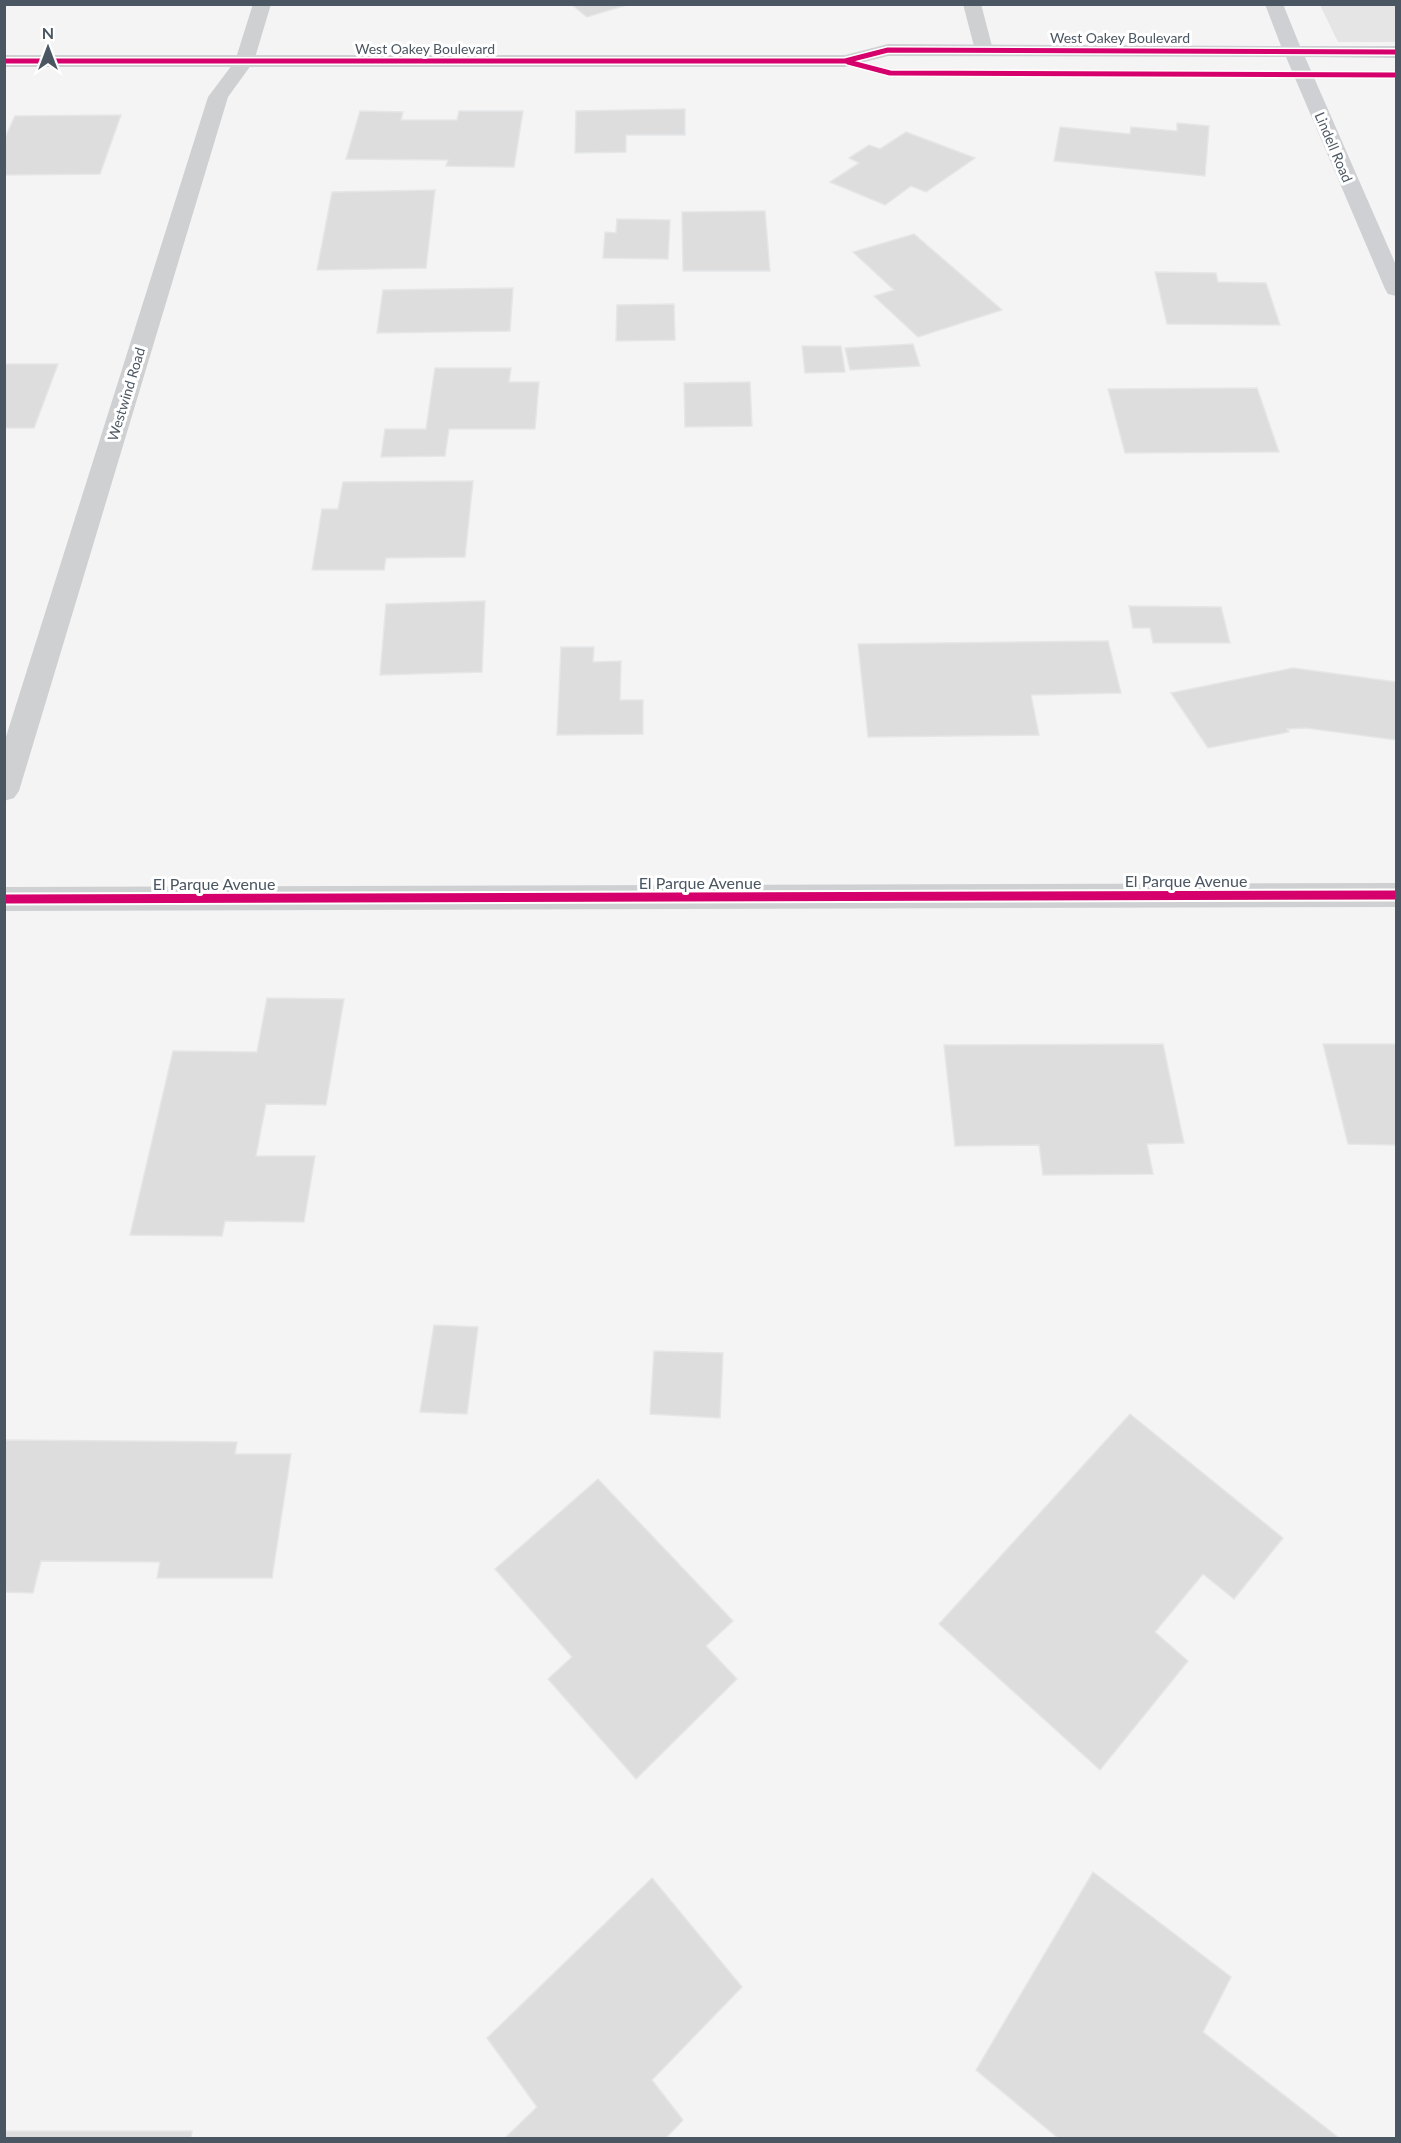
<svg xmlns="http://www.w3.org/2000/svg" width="1401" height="2143" font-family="Lato,sans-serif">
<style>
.education{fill:#e6e5e6}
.building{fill:#ddddde;stroke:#e5e6e7;stroke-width:1.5}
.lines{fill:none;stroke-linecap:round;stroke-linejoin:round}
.lane{fill:#ced0d2;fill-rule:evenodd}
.street{fill:#ced0d2;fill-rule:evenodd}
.secondary{fill:#ced0d4;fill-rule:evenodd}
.cycleway-far1-casing{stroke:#fff;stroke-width:8}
.cycleway-casing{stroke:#fff;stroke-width:13}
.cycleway-far1{stroke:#d6006c;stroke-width:5}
.cycleway{stroke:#d6006c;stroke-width:9}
.labels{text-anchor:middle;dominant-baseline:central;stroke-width:6;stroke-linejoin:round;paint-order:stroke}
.far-street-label{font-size:14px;fill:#4a5661;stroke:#fff}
.street-label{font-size:16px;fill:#4a5661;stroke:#fff}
</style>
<rect width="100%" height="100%" fill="#f4f4f4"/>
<path class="education" d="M 1320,5 L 1396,5 L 1396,42 L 1338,42 Z"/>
<g class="building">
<path d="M 571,4 L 630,4 L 587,17 Z"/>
<path d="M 685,109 L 685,135 L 626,135 L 626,152 L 575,153 L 576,111 Z"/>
<path d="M 360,111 L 403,112 L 401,120 L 457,120 L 459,111 L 523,111 L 514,167 L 446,166 L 448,160 L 346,159 Z"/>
<path d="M 121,115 L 100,174 L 4,175 L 4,140 L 15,116 Z"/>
<path d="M 1177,123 L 1209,126 L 1205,176 L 1054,161 L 1060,127 L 1130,134 L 1131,127 L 1177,131 Z"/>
<path d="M 906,132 L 975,158 L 926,192 L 911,186 L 885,205 L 830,182 L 859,163 L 849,158 L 869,145 L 880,149 Z"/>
<path d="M 435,190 L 426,268 L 317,270 L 332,192 Z"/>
<path d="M 765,211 L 770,271 L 683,271 L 682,212 Z"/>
<path d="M 617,219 L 670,220 L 668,259 L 603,258 L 605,232 L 616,233 Z"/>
<path d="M 914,234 L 1002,310 L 918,337 L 874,296 L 894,290 L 853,252 Z"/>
<path d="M 1155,272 L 1216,273 L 1218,282 L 1266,283 L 1280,325 L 1167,324 Z"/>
<path d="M 513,288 L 510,331 L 377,333 L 383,290 Z"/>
<path d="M 674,304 L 675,340 L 616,341 L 617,305 Z"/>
<path d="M 913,344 L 920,366 L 850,370 L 845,348 Z"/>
<path d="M 802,346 L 841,346 L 845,372 L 805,373 Z"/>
<path d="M 4,364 L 58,364 L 34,428 L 4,428 Z"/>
<path d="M 435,368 L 511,368 L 509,382 L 539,382 L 535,429 L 449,429 L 445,456 L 381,457 L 385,429 L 426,429 Z"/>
<path d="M 750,382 L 752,426 L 685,427 L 684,383 Z"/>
<path d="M 1257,388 L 1279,452 L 1125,453 L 1108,389 Z"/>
<path d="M 473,481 L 465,557 L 386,558 L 384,570 L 312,570 L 322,509 L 338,509 L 343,482 Z"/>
<path d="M 485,601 L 482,672 L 380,675 L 386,604 Z"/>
<path d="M 1129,606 L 1221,607 L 1230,643 L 1153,643 L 1150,628 L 1133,628 Z"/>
<path d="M 1108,641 L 1121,693 L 1031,695 L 1039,735 L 868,737 L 858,644 Z"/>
<path d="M 561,647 L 594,647 L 593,662 L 621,661 L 620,700 L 643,700 L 643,734 L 557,735 Z"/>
<path d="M 1293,668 L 1396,682 L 1396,740 L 1306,728 L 1287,729 L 1289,732 L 1208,748 L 1171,693 Z"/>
<path d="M 267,998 L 344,999 L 326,1105 L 266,1104 L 256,1156 L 315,1156 L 304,1222 L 225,1221 L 222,1236 L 130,1235 L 173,1051 L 257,1052 Z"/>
<path d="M 1163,1044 L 1184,1143 L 1147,1144 L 1153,1174 L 1043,1175 L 1039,1145 L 955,1146 L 944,1045 Z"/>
<path d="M 1323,1044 L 1396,1044 L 1396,1145 L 1348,1144 Z"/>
<path d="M 434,1325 L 478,1327 L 467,1414 L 420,1412 Z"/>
<path d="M 654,1351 L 723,1353 L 720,1418 L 650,1414 Z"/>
<path d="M 1130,1414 L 1283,1538 L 1234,1599 L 1203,1574 L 1155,1632 L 1188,1661 L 1100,1770 L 939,1624 Z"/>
<path d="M 4,1440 L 237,1442 L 235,1454 L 291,1454 L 272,1578 L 157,1578 L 160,1562 L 41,1561 L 33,1593 L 4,1592 Z"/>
<path d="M 598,1479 L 733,1621 L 706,1646 L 737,1679 L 636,1779 L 548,1679 L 572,1657 L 495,1569 Z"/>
<path d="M 1093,1872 L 1231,1977 L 1203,2032 L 1339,2138 L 1058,2138 L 976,2070 Z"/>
<path d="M 652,1878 L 742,1987 L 652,2080 L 683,2120 L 666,2138 L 505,2138 L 537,2107 L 487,2038 Z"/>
<path d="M 4,2131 L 192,2131 L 191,2138 L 4,2138 Z"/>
</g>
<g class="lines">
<path class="lane" d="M 963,4 L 981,4 L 993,50 L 991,54 L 977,54 L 975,50 Z"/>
<g class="street">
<path d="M 253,4 L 271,4 L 254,61 L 228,97 L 19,791 L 14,798 L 4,801 L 4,743 L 208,97 L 235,61 Z"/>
<path d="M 1396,883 L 1396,907 L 4,911 L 4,887 Z"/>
</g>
<path class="secondary" d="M 1265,4 L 1283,4 L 1300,46 L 1396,46 L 1396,58 L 1305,57 L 1396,265 L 1396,296 L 1388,294 L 1385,289 L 1286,57 L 888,56 L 845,67 L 4,67 L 4,55 L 845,55 L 888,44 L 1281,46 Z"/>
<defs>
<g id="cycleway-far1">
<path d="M 4,61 L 845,61 L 888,50 L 1396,52"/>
<path d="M 848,62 L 890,73 L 1396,75"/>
</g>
<path id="cycleway" d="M 4,899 L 1396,895"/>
</defs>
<use href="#cycleway-far1" class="cycleway-far1-casing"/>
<use href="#cycleway" class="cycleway-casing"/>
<use href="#cycleway-far1" class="cycleway-far1"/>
<use href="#cycleway" class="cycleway"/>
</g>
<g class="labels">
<g class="far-street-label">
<text x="1120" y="37">West Oakey Boulevard</text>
<text x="425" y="48">West Oakey Boulevard</text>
<text transform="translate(1334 147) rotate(67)">Lindell Road</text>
<text transform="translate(126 394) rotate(-73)">Westwind Road</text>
</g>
<g class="street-label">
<text x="1186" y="880">El Parque Avenue</text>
<text x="700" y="882">El Parque Avenue</text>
<text x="214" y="883">El Parque Avenue</text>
</g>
</g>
<rect width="1401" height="2143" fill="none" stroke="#4a5661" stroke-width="12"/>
<g transform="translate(48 48)" stroke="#ffffff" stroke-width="4.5" paint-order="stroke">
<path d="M0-4.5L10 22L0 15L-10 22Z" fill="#4a5661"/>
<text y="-9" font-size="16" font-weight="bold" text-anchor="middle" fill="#4a5661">N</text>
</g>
</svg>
